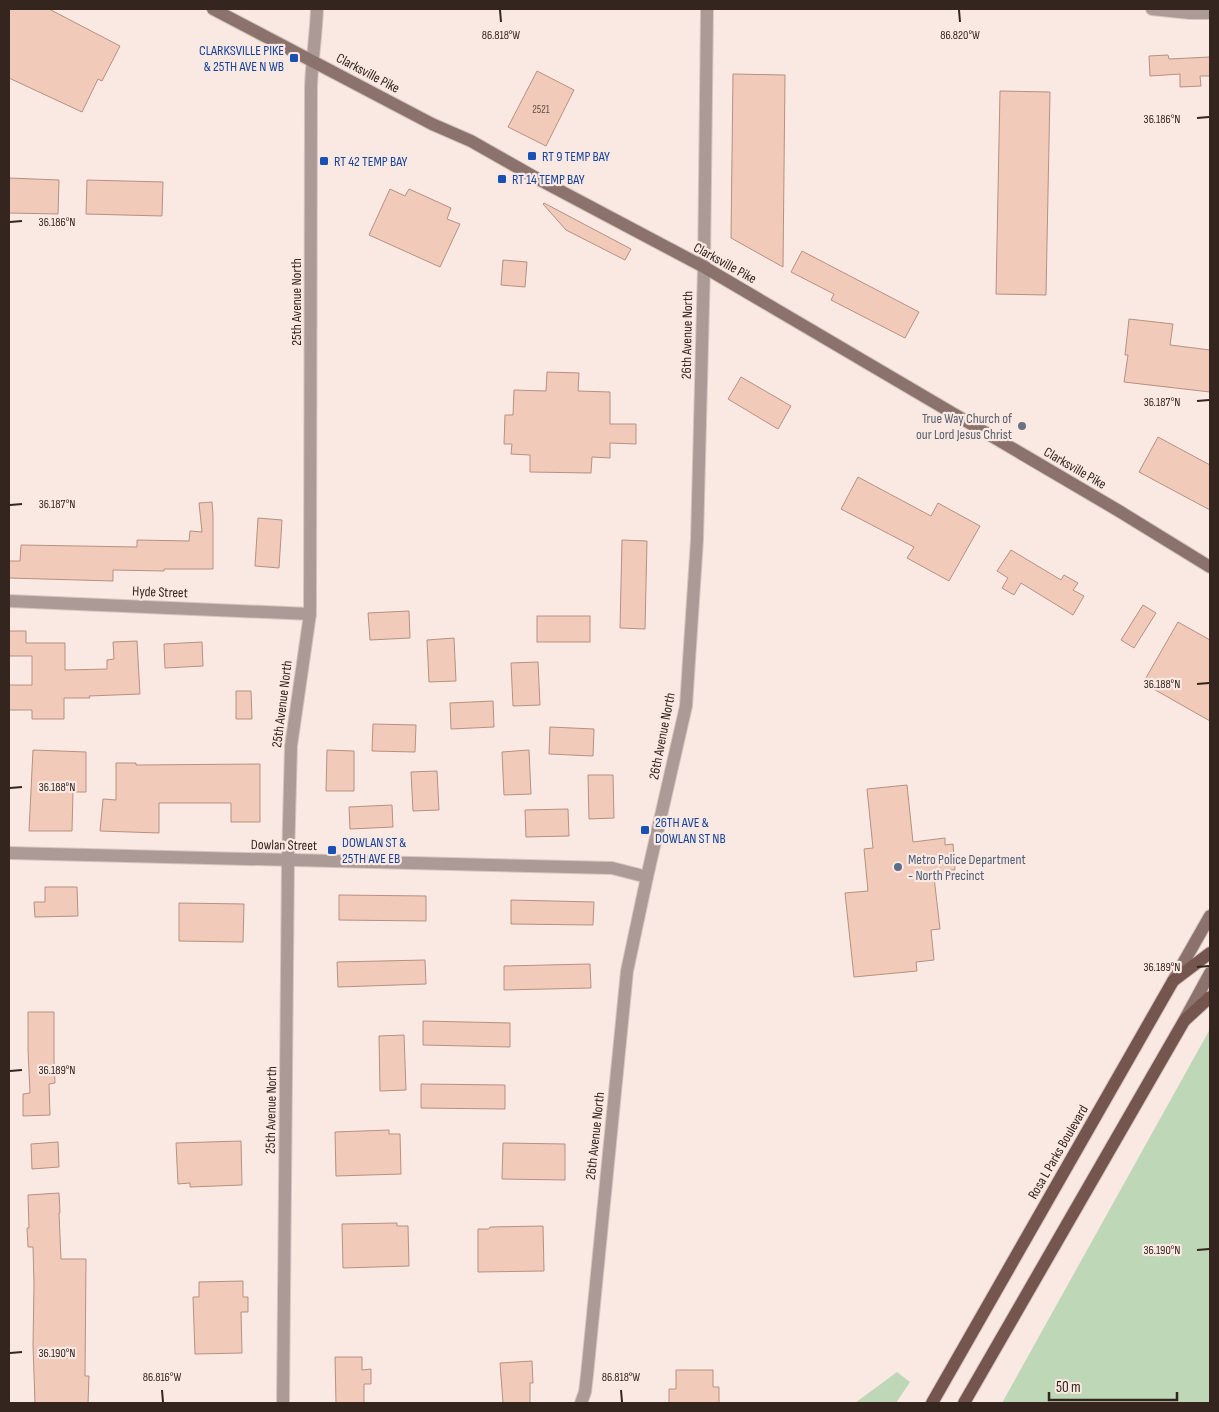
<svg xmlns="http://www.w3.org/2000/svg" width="1219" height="1412" font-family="'Sofia Sans Condensed',sans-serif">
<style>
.green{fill:#bed7b7}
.building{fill:#f1cab9;stroke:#b59181}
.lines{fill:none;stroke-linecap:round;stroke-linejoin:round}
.street-casing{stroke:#d6c6c0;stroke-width:14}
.secondary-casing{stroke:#d6c6c0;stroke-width:14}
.primary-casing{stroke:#d6c6c0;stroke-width:14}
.street{stroke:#ac9a96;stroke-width:12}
.secondary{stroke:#8c726c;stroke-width:12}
.primary{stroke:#74564f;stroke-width:12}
.ticks{fill:none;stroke:#34251f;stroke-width:2}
.transit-dot{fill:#1a4fb4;stroke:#fae9e3;stroke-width:2}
.worship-dot{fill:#6b7280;stroke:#fae9e3;stroke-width:2}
.service-dot{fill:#5c6f8a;stroke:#fae9e3;stroke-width:2}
.labels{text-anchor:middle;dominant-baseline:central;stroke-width:4.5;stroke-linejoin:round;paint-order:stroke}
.number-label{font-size:11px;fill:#634e46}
.transit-label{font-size:14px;fill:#164399;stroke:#fae9e3;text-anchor:start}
.street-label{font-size:14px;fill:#34251f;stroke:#fae9e3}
.worship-label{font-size:14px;fill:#5b616d;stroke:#fae9e3;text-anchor:end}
.service-label{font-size:14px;fill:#4e5e75;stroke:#fae9e3;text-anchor:start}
.ticks-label{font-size:12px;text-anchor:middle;fill:#34251f;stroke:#fae9e3;stroke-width:4.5;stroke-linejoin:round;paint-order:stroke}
</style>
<rect width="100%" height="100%" fill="#fae9e3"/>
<g class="green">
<path d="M 1210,1029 L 1210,1403 L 1002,1403 Z"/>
<path d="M 897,1372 L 910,1382 L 896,1403 L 855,1403 Z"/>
</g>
<g class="building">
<path d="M 9,9 L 49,9 L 120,46 L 102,81 L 98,79 L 82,112 L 9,78 Z"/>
<path d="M 1168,55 L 1169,59 L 1210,57 L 1210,76 L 1200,76 L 1201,86 L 1180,87 L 1180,74 L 1150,76 L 1149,56 Z"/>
<path d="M 537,71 L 574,90 L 546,146 L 508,127 Z"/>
<path d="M 733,74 L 785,75 L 783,267 L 731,238 Z"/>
<path d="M 1000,91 L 1050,92 L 1046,295 L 996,294 Z"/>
<path d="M 9,178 L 59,180 L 58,214 L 9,213 Z"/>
<path d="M 87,180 L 163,182 L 162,216 L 86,214 Z"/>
<path d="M 390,189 L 405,196 L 409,189 L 451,208 L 447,219 L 460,224 L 440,267 L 369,235 Z"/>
<path d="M 544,203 L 631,249 L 625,260 L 566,230 L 543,204 Z"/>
<path d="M 802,251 L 919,312 L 905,338 L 831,300 L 834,294 L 791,272 Z"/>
<path d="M 503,260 L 527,262 L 525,287 L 501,285 Z"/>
<path d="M 1129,319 L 1173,324 L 1170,345 L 1210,350 L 1210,392 L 1124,382 L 1128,355 L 1125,355 Z"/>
<path d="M 547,372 L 579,373 L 578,391 L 610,392 L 610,424 L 636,424 L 636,444 L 610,443 L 610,458 L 592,457 L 591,473 L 530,472 L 530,455 L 511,454 L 512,444 L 504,444 L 505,415 L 513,415 L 514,390 L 546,391 Z"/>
<path d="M 741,377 L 791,406 L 778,429 L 728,399 Z"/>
<path d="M 1158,437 L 1210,465 L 1210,510 L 1139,472 Z"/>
<path d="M 858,477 L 931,516 L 938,503 L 980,526 L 949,581 L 907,558 L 914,547 L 841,509 Z"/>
<path d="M 212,502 L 213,515 L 213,569 L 164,569 L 164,571 L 113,570 L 113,581 L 9,578 L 9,561 L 20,561 L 21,545 L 137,547 L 137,540 L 189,541 L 190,531 L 202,532 L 199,503 Z"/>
<path d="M 258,518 L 282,520 L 279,568 L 255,566 Z"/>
<path d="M 622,540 L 647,541 L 645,629 L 620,628 Z"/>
<path d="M 1011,550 L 1061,580 L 1064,575 L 1078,583 L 1073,590 L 1084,596 L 1073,615 L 1021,583 L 1014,595 L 1002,588 L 1008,578 L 997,571 Z"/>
<path d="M 1143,605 L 1156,613 L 1134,648 L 1121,640 Z"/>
<path d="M 409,611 L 410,638 L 370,640 L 368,613 Z"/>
<rect x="537" y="616" width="53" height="26"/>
<path d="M 1178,622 L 1210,640 L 1210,721 L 1143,683 Z"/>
<path d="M 9,631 L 26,631 L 26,643 L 65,643 L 65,670 L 107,669 L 107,660 L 114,659 L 113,642 L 137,641 L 140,694 L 89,696 L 90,698 L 64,698 L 64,719 L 32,719 L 32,710 L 9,710 L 9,685 L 32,685 L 32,656 L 9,656 Z"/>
<path d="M 454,638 L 456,681 L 429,682 L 427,640 Z"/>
<path d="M 202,642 L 203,666 L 165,668 L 164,644 Z"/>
<path d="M 538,662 L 540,705 L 513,706 L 511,663 Z"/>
<path d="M 236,691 L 251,691 L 252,719 L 236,719 Z"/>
<path d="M 493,701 L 494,727 L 451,729 L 450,703 Z"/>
<path d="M 373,724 L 416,725 L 415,752 L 372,751 Z"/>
<path d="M 550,727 L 594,729 L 593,756 L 549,754 Z"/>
<path d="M 33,750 L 86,752 L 86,792 L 73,792 L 72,831 L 29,831 Z"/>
<path d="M 327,750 L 354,751 L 354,791 L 326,791 Z"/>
<path d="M 529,750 L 531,794 L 504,795 L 502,752 Z"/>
<path d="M 116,763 L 136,763 L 136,765 L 260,764 L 260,822 L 231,822 L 231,803 L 159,803 L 159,833 L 100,831 L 103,799 L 116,800 Z"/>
<path d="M 437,771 L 439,810 L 413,811 L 411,772 Z"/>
<path d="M 588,775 L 613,775 L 614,818 L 589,819 Z"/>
<path d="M 907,785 L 913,842 L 945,838 L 945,845 L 953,844 L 955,870 L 948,870 L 948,875 L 934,877 L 940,929 L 931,930 L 934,960 L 916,962 L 917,971 L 854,977 L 845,893 L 868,891 L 864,849 L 873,848 L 867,789 Z"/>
<path d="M 392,805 L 393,827 L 350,829 L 349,807 Z"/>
<path d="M 568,809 L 569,836 L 526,837 L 525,810 Z"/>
<path d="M 45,887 L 77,887 L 78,916 L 35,917 L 34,902 L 45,902 Z"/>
<path d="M 339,895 L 426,896 L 426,921 L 339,920 Z"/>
<path d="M 511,900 L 594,902 L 593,925 L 511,924 Z"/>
<path d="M 179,903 L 244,904 L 243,942 L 179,941 Z"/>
<path d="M 425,960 L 426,984 L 338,987 L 337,962 Z"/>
<path d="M 590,964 L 591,988 L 504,990 L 504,966 Z"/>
<path d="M 28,1012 L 54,1012 L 54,1061 L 55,1083 L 49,1084 L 50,1115 L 23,1116 L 23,1094 L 30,1093 L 28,1050 Z"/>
<path d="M 423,1021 L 510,1023 L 510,1047 L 423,1045 Z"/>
<path d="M 404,1035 L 406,1090 L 380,1091 L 379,1036 Z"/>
<path d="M 421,1084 L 505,1085 L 505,1109 L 421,1108 Z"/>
<path d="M 389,1130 L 389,1134 L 400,1134 L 401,1174 L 336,1176 L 335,1132 Z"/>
<path d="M 241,1141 L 242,1185 L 190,1187 L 190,1183 L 178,1184 L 176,1143 Z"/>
<path d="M 58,1142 L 59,1167 L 32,1169 L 31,1144 Z"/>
<path d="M 503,1143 L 565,1144 L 565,1180 L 502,1179 Z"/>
<path d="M 59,1193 L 60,1213 L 59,1213 L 61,1259 L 86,1259 L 85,1376 L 89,1376 L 88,1403 L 35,1403 L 33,1345 L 34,1284 L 33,1247 L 28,1247 L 27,1228 L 29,1228 L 28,1195 Z"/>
<path d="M 397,1223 L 397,1226 L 408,1226 L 409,1266 L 343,1268 L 342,1224 Z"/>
<path d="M 543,1226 L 544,1271 L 478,1272 L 478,1229 L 489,1229 L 490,1227 Z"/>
<path d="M 243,1281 L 243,1297 L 248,1297 L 248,1312 L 241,1312 L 242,1353 L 195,1354 L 193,1297 L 199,1297 L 199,1282 Z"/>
<path d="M 335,1357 L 362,1357 L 362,1370 L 371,1369 L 371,1384 L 364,1384 L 364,1403 L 336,1403 Z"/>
<path d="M 532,1361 L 533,1383 L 530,1383 L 530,1403 L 503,1403 L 500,1363 Z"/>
<path d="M 676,1370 L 713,1370 L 713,1387 L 719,1387 L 719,1403 L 669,1403 L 669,1389 L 676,1389 Z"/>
</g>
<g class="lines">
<defs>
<g id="street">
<path d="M 1152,9 L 1190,13 L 1210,13"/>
<path d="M 9,601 L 310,614"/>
<path d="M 9,853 L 612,868 L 647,877"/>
<path d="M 283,1403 L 288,860 L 291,746 L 310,614 L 311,86 C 312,60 316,35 317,9"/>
<path d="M 581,1403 L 585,1392 L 587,1375 L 627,971 L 647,877 L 686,706 L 697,540 L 704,267 L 707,9"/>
</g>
<g id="secondary">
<path d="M 213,9 L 432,124 L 471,141 L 538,179 L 704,267 L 1119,511 L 1210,567"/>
<path d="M 1173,981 L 1210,916"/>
<path d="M 1185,1019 L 1210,973"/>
</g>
<g id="primary">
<path d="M 932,1403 L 1173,981 L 1210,953"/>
<path d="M 964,1403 L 1184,1021 L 1210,997"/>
</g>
</defs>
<use href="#street" class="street-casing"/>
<use href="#secondary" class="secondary-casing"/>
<use href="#primary" class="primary-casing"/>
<use href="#street" class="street"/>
<use href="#secondary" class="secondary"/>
<use href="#primary" class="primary"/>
</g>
<path class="ticks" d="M 500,10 L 501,22M 959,10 L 960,22M 1197,118 L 1209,117M 10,222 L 22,221M 1197,401 L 1209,400M 10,505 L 22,504M 1197,684 L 1209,683M 10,788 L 22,787M 1197,967 L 1209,966M 10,1071 L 22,1070M 1197,1250 L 1209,1249M 10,1353 L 22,1352M 162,1390 L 163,1402M 621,1390 L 622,1402"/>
<g class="transit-dot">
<rect x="289" y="53" width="10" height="10" rx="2.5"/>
<rect x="527" y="151" width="10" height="10" rx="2.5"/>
<rect x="319" y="156" width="10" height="10" rx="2.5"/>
<rect x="497" y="174" width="10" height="10" rx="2.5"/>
<rect x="640" y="825" width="10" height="10" rx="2.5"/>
<rect x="327" y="845" width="10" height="10" rx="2.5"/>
</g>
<circle class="worship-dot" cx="1022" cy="426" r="5"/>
<circle class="service-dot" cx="898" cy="867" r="5"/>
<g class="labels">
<g class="number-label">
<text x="541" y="109">2521</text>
</g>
<g class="transit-label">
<text x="284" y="50" text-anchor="end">CLARKSVILLE PIKE<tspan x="284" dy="16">&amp; 25TH AVE N WB</tspan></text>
<text x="542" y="156">RT 9 TEMP BAY</text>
<text x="334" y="161">RT 42 TEMP BAY</text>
<text x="512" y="179">RT 14 TEMP BAY</text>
<text x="655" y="822">26TH AVE &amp;<tspan x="655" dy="16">DOWLAN ST NB</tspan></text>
<text x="342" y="842">DOWLAN ST &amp;<tspan x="342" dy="16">25TH AVE EB</tspan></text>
</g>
<g class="street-label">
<text transform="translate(368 73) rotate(28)">Clarksville Pike</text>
<text transform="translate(725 263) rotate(29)">Clarksville Pike</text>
<text transform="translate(296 302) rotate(-90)">25th Avenue North</text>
<text transform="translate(687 335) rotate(-89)">26th Avenue North</text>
<text transform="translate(1075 468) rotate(30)">Clarksville Pike</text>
<text transform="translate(160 592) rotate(2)">Hyde Street</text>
<text transform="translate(282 704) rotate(-83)">25th Avenue North</text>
<text transform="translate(662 736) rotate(-79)">26th Avenue North</text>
<text transform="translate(284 845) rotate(1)">Dowlan Street</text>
<text transform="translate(271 1110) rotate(-89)">25th Avenue North</text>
<text transform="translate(595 1136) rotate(-84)">26th Avenue North</text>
<text transform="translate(1058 1152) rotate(-60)">Rosa L Parks Boulevard</text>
</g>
<g class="worship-label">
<text x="1012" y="418">True Way Church of<tspan x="1012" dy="16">our Lord Jesus Christ</tspan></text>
</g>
<g class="service-label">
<text x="908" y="859">Metro Police Department<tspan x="908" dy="16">- North Precinct</tspan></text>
</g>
</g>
<g class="ticks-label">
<text x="501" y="39">86.818°W</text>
<text x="960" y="39">86.820°W</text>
<text x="1162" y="123">36.186°N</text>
<text x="57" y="226">36.186°N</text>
<text x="1162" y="406">36.187°N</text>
<text x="57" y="508">36.187°N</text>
<text x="1162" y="688">36.188°N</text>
<text x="57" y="791">36.188°N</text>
<text x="1162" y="971">36.189°N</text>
<text x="57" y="1074">36.189°N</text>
<text x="1162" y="1254">36.190°N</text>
<text x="57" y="1357">36.190°N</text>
<text x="162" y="1381">86.816°W</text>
<text x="621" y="1381">86.818°W</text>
</g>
<rect width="1219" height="1412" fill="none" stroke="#34251f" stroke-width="20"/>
<path d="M1049 1392v8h128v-8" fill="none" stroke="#34251f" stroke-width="2.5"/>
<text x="1056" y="1392" font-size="15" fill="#34251f" stroke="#fae9e3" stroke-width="4" paint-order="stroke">50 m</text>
</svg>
